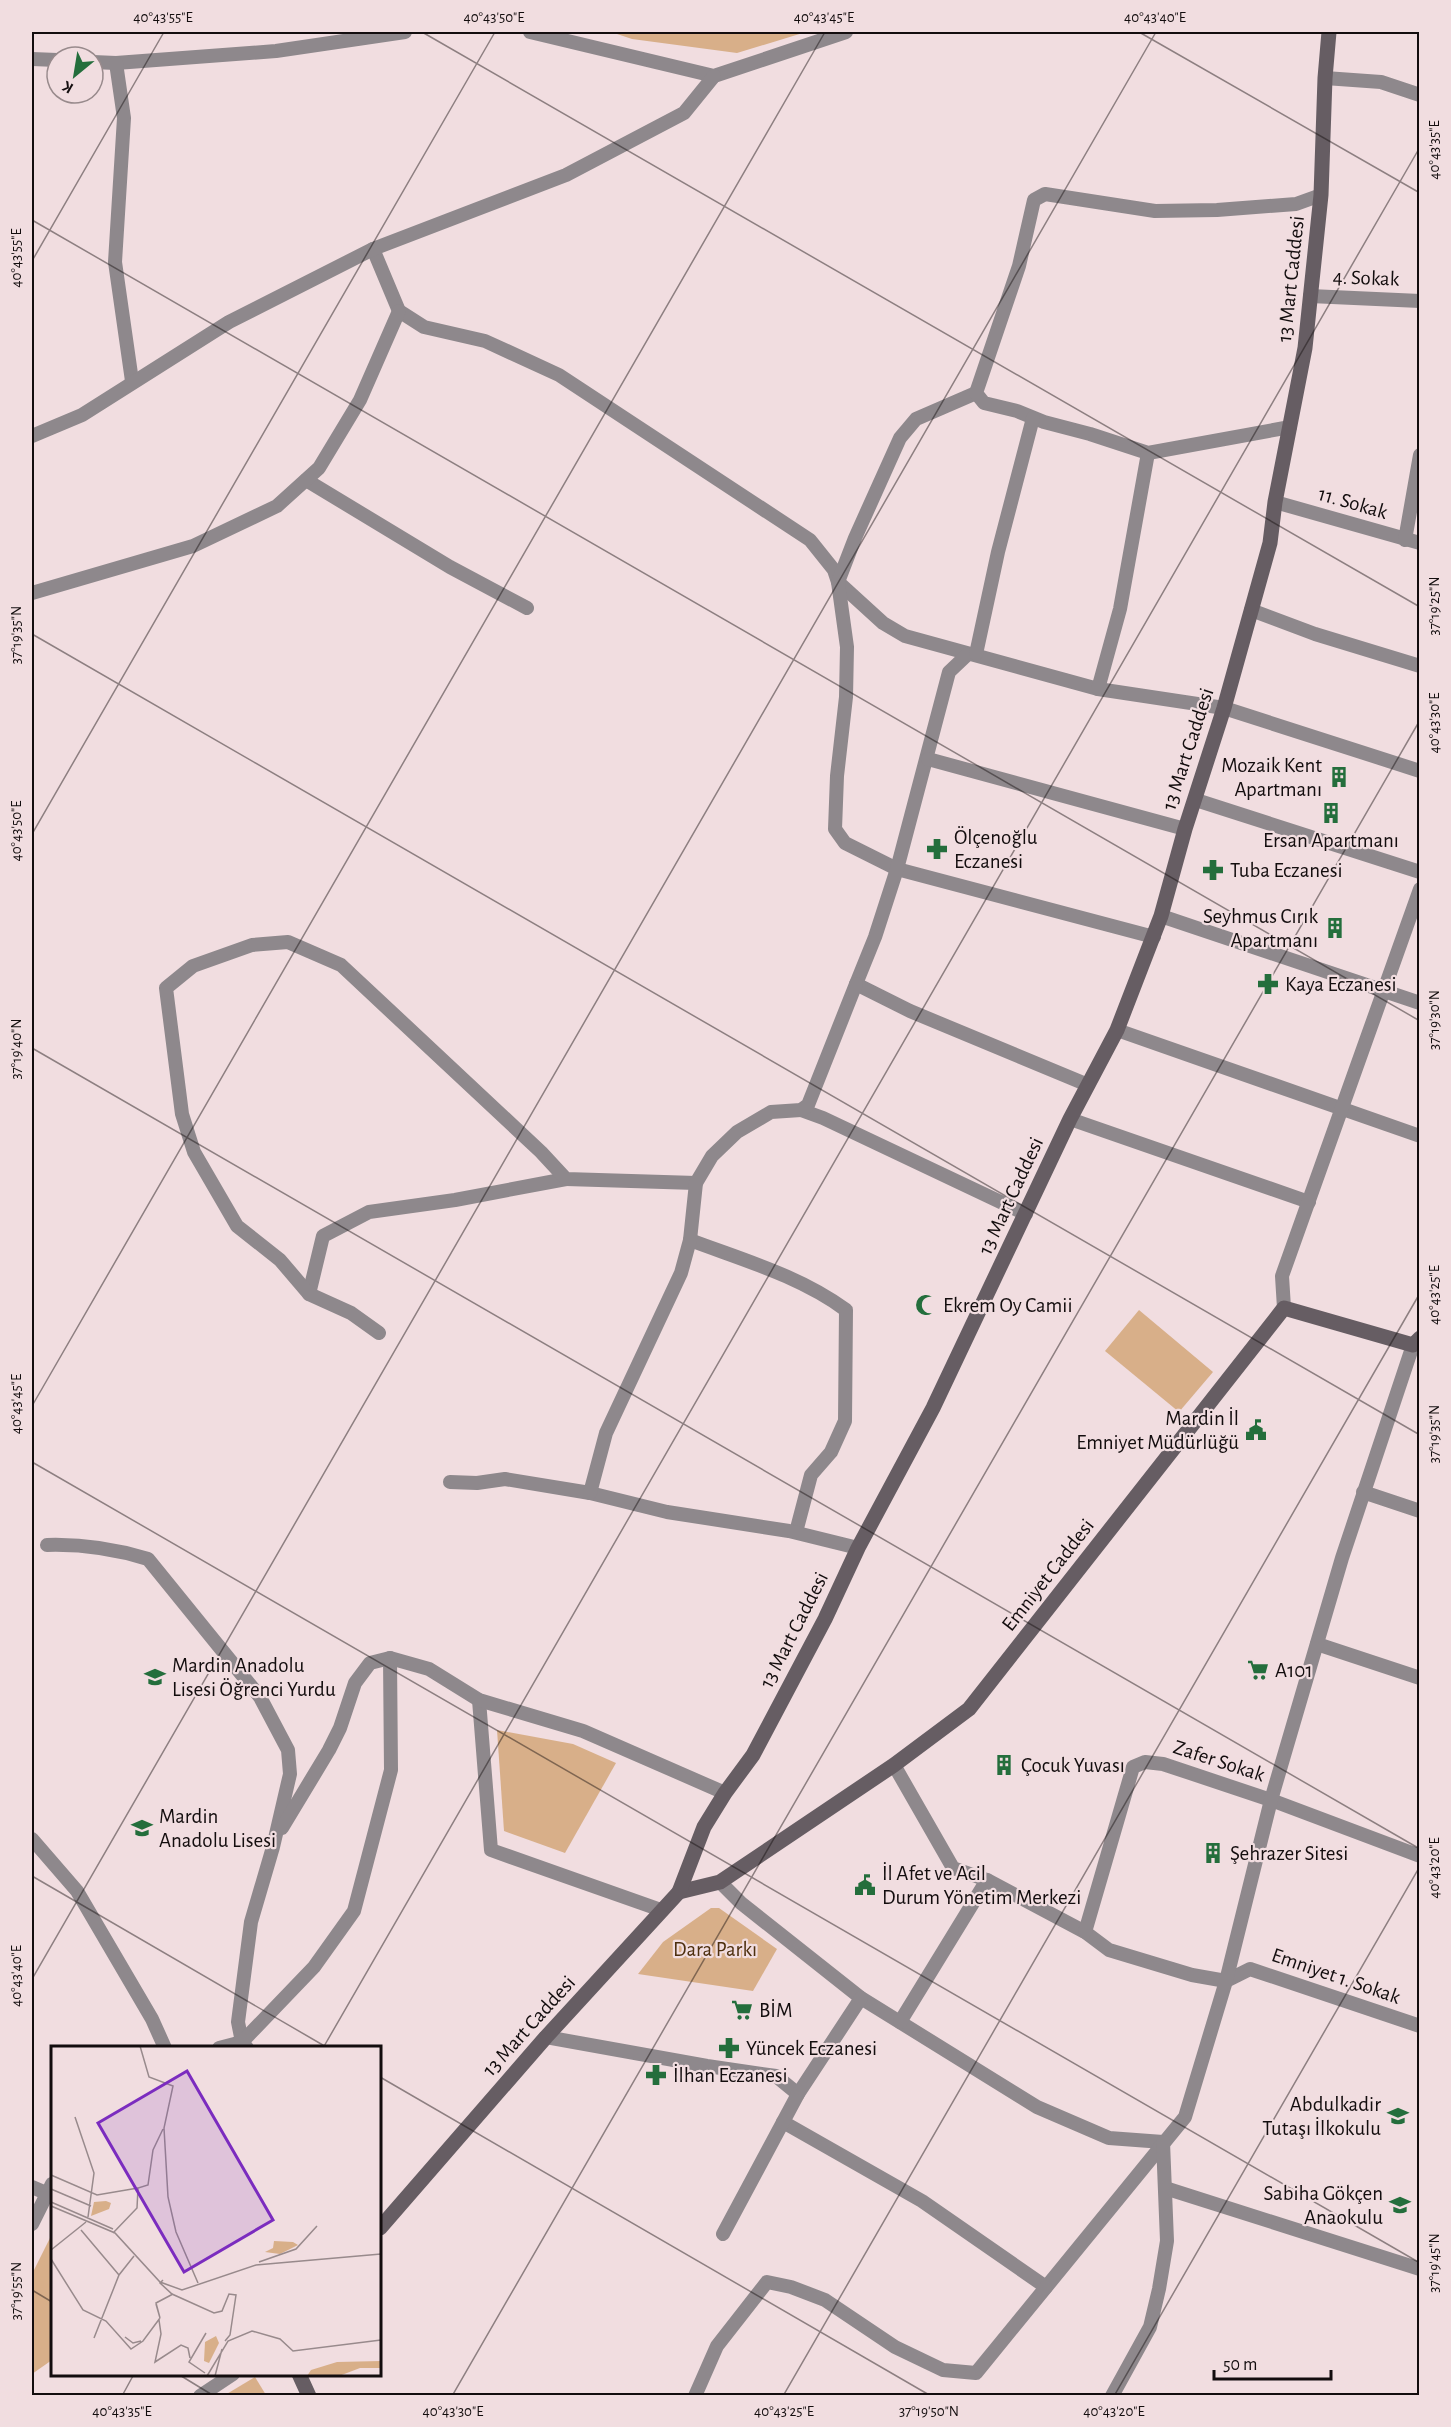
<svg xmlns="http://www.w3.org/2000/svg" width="1451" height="2427" font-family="'Alegreya Sans',sans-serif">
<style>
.green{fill:#d8af89}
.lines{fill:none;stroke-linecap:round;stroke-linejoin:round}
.street{stroke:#8e888c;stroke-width:14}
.secondary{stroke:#665d63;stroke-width:15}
.ticks{fill:none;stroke:#130d0e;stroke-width:1.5;stroke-opacity:0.45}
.labels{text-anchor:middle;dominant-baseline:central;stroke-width:4.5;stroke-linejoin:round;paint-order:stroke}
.street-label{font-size:21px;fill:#130d0e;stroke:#f1dde0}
.poi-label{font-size:21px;fill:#130d0e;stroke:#f1dde0;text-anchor:start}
.park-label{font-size:21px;fill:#4d2f0e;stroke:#f1dde0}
.inset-road{fill:none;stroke:#988a8c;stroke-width:1.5}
.view{fill:#7b2cbf;fill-opacity:0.15;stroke:#7b2cbf;stroke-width:3}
.inset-edge{fill:none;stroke:#130d0e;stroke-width:3}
.neatline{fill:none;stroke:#130d0e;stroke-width:2}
.ticks-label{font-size:15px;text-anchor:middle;fill:#130d0e}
</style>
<rect width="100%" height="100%" fill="#f1dde0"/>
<g class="green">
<path d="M 611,32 L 806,32 L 737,53 L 632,39 Z"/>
<path d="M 1139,1310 L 1213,1372 L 1179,1412 L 1105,1351 Z"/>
<path d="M 497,1730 L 573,1744 L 616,1763 L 565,1853 L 504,1831 Z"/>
<path d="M 711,1908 L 719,1908 L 777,1949 L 753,1991 L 638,1974 L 663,1942 Z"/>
<path d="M 52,2234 L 52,2360 L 32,2374 L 32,2274 Z"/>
<path d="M 255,2377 L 266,2395 L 225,2395 Z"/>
</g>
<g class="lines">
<g class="street">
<path d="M 530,32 L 714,76 L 846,32"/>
<path d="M 32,59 L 57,60"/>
<path d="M 93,62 L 116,63 L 276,51 L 405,32"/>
<path d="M 116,63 L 124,118 L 115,262 L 132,381"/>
<path d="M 1325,78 L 1381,82 L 1420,95"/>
<path d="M 373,249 L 399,311 L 424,327 L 485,341 L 559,375 L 810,540 L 834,570 L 838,582 L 883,623 L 905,636 L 1098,689 L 1224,708 L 1420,771"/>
<path d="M 1310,296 L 1420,301"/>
<path d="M 976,393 L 916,419 L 900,438 L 855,538 L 838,582 L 847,647 L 846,697 L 837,776 L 835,829 L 845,843 L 897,869 L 1154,937"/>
<path d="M 1290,427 L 1148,453 L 1090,434 L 1044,422 L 1017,411 L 984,403 L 976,393 L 1019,266 L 1034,200 L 1045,194 L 1155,211 L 1217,210 L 1296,204 L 1321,195"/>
<path d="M 32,436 L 82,415 L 229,322 L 373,249 L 566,175 L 684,113 L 714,76"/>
<path d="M 306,480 L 450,567 L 527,608"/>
<path d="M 1275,502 L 1420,543"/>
<path d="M 1405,540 L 1420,455"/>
<path d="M 32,593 L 193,546 L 277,506 L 319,468 L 360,400 L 399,311"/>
<path d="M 1251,610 L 1315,634 L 1420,666"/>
<path d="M 968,654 L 949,672 L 897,869 L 875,937 L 856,984 L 910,1011 L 1088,1085"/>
<path d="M 976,654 L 998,552 L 1033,418"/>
<path d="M 1098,689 L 1120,609 L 1148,453"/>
<path d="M 928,759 L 1185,829"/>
<path d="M 1196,800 L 1420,872"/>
<path d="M 1161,916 L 1420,1003"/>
<path d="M 1117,1030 L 1420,1136"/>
<path d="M 801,1110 L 823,1118 L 1026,1214"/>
<path d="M 1070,1119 L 1309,1202"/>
<path d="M 690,1240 C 743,1260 800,1276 846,1310 L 845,1421 L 831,1452 L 811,1475 L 796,1532"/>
<path d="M 309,1294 L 323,1236 L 369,1212 L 455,1200 L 566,1179"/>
<path d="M 1284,1308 L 1282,1276 L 1420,889"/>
<path d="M 379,1333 L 351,1313 L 309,1294 L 280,1260 L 237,1226 L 194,1152 L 182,1114 L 166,988 L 193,966 L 252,945 L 288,942 L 341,965 L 541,1152 L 566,1179 L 696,1183"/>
<path d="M 450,1482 L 477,1483 L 505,1479 L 590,1493 L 667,1512 L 789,1531 L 858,1548"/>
<path d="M 1363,1492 L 1420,1511"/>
<path d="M 590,1493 L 606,1433 L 681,1273 L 690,1240 L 696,1183 L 712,1156 L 737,1132 L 771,1112 L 801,1110 L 808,1105 L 856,984"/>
<path d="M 47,1545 C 81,1544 115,1549 148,1559 L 260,1697 L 288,1750 L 290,1774 L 273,1847 L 251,1922 L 238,2022 L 242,2042 L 247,2048"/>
<path d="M 1317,1644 L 1420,1678"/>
<path d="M 479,1700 L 491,1850 L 661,1910"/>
<path d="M 894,1765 L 953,1868 L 987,1880 L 1085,1932 L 1109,1950 L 1192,1975 L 1226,1981 L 1250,1969 L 1420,2026"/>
<path d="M 282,1828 L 329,1750 L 340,1728 L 355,1683 L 370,1663 L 390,1658 L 429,1669 L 479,1700 L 583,1731 L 725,1793"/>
<path d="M 32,1839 L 77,1891 L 152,2019 L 165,2048"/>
<path d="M 720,1882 L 741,1903 L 861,1998 L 1037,2107 L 1109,2138 L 1163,2142"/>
<path d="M 1085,1932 L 1133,1767 L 1145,1762 L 1163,1764 L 1271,1800 L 1420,1856"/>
<path d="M 900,2022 L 987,1880"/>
<path d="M 546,2037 L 707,2066 L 776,2076 L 798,2094"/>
<path d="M 219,2048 L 242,2042 L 314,1967 L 354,1911 L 391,1770 L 390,1658"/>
<path d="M 783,2122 L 922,2201 L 1046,2287"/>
<path d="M 32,2187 L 46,2193"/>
<path d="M 1165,2188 L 1420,2269"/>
<path d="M 32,2224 L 52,2184"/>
<path d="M 723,2234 L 798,2094 L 861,1998"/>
<path d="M 200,2396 L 233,2374"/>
<path d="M 695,2396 L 717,2346 L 767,2282 L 791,2287 L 825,2300 L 895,2347 L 943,2370 L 976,2373 L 1185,2117 L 1226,1981 L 1271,1800 L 1342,1558 L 1413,1345"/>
<path d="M 1112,2396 L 1150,2327 L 1159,2289 L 1167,2241 L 1163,2142"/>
</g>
<g class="secondary">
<path d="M 679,1892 L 720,1882 L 894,1765 L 969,1709 L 1284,1308 L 1413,1345 L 1420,1338"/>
<path d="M 380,2228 L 546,2037 L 679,1892 L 704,1827 L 725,1793 L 753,1755 L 825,1619 L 858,1548 L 933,1408 L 1070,1119 L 1117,1030 L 1161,916 L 1185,829 L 1224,708 L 1270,543 L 1275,502 L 1305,348 L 1321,195 L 1325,78 L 1329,32"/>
<path d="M 299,2374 L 309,2396"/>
</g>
</g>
<path class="ticks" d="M 422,32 L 1420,607M 1139,32 L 1420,193M 32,220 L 1420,1021M 32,261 L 164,32M 32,634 L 1420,1435M 32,834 L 495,32M 32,1048 L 1420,1849M 32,1406 L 825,32M 32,1462 L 1420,2263M 32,1876 L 328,2048M 32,1979 L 1156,32M 323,2048 L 1420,147M 380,2077 L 931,2396M 32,2290 L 52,2302M 178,2374 L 214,2396M 122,2396 L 134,2374M 452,2396 L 1420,720M 783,2396 L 1420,1293M 1114,2396 L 1420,1866"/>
<defs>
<symbol id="building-bare" viewBox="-9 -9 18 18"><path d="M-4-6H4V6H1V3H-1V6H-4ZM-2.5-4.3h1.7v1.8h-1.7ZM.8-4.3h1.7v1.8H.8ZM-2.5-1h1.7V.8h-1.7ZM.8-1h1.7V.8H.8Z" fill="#246e3c" stroke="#f1dde0" stroke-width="2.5" paint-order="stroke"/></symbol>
<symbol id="pharmacy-bare" viewBox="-9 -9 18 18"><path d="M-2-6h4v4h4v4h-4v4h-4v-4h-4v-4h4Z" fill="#246e3c" stroke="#f1dde0" stroke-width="2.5" paint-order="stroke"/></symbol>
<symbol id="mosque-bare" viewBox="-9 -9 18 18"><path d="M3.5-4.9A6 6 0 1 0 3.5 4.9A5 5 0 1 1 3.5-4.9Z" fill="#246e3c" stroke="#f1dde0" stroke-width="2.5" paint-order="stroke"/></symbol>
<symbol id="civic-bare" viewBox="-9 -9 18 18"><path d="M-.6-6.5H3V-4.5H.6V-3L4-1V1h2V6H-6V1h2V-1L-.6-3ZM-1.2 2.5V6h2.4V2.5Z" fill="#246e3c" stroke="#f1dde0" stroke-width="2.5" paint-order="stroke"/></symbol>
<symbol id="supermarket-bare" viewBox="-9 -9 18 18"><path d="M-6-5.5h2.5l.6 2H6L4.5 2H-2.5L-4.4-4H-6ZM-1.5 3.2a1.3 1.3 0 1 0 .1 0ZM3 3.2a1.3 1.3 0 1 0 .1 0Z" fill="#246e3c" stroke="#f1dde0" stroke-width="2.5" paint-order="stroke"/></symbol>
<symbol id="school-bare" viewBox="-9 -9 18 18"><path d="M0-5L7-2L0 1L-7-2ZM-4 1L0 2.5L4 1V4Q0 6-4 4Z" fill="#246e3c" stroke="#f1dde0" stroke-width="2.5" paint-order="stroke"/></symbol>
</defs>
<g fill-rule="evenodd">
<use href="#building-bare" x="1324" y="762" width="30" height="30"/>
<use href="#building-bare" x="1316" y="798" width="30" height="30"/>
<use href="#pharmacy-bare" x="922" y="834" width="30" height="30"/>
<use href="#pharmacy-bare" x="1198" y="855" width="30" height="30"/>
<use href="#building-bare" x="1320" y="913" width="30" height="30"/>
<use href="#pharmacy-bare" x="1253" y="969" width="30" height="30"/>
<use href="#mosque-bare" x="911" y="1290" width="30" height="30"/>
<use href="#civic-bare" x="1241" y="1415" width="30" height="30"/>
<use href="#supermarket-bare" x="1243" y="1655" width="30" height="30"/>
<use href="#school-bare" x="140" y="1662" width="30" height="30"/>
<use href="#building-bare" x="989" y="1750" width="30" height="30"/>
<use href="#school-bare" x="127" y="1813" width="30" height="30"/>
<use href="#building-bare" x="1198" y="1838" width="30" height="30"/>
<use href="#civic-bare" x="850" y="1870" width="30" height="30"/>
<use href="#supermarket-bare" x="727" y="1995" width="30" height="30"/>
<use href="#pharmacy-bare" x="714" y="2033" width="30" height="30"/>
<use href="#pharmacy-bare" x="641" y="2060" width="30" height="30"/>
<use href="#school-bare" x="1383" y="2101" width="30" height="30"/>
<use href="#school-bare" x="1385" y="2190" width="30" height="30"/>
</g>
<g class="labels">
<g class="street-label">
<text transform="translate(1366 278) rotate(2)">4. Sokak</text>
<text transform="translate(1291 279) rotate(-84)">13 Mart Caddesi</text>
<text transform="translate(1353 503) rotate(16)">11. Sokak</text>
<text transform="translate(1188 749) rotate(-72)">13 Mart Caddesi</text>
<text transform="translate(1011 1196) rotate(-65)">13 Mart Caddesi</text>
<text transform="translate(1048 1575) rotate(-52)">Emniyet Caddesi</text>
<text transform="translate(794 1630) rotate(-63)">13 Mart Caddesi</text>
<text transform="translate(1219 1761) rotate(18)">Zafer Sokak</text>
<text transform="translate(1336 1976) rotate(19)">Emniyet 1. Sokak</text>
<text transform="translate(529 2026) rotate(-48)">13 Mart Caddesi</text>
</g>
<g class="poi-label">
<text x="1322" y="765" text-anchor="end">Mozaik Kent<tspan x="1322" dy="24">Apartmanı</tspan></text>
<text x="954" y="837">Ölçenoğlu<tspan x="954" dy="24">Eczanesi</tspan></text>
<text x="1331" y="840" text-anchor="middle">Ersan Apartmanı</text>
<text x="1230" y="870">Tuba Eczanesi</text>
<text x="1318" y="916" text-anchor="end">Seyhmus Cırık<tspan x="1318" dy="24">Apartmanı</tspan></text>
<text x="1285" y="984">Kaya Eczanesi</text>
<text x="943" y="1305">Ekrem Oy Camii</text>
<text x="1239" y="1418" text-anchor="end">Mardin İl<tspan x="1239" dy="24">Emniyet Müdürlüğü</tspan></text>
<text x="172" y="1665">Mardin Anadolu<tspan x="172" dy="24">Lisesi Öğrenci Yurdu</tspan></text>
<text x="1275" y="1670">A101</text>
<text x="1021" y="1765">Çocuk Yuvası</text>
<text x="159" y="1816">Mardin<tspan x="159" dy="24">Anadolu Lisesi</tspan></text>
<text x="1230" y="1853">Şehrazer Sitesi</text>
<text x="882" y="1873">İl Afet ve Acil<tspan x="882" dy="24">Durum Yönetim Merkezi</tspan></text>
<text x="759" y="2010">BİM</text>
<text x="746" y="2048">Yüncek Eczanesi</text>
<text x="673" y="2075">İlhan Eczanesi</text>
<text x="1381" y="2104" text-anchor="end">Abdulkadir<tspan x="1381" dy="24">Tutaşı İlkokulu</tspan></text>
<text x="1383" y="2193" text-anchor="end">Sabiha Gökçen<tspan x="1383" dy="24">Anaokulu</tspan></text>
</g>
<g class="park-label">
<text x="715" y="1949">Dara Parkı</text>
</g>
</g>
<g transform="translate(51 2046)">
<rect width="330" height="330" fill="#f1dde0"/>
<path d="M 55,155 L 60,157 L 58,163 L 40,170 L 43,156 ZM 223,195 L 242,196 L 247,199 L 229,208 L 214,206 L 222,202 ZM 165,290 L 168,297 L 158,317 L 153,315 L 154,296 ZM 330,315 L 330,322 L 309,322 L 288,330 L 256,330 L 260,324 L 286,316 Z" fill="#d8af89"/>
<path class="inset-road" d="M 89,0 L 98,31 L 122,40 L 113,82 L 117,151 L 125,186 L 147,237M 24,71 L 43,127 L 37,171M 0,105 L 0,135M 0,129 L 46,149 L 87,142M 0,143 L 40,160M 0,156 L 62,183M 0,160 L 64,187 L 109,236 L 131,244 L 205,219 L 330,208M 30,184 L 68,229M 62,187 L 86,162 L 87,142 L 97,139 L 102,104 L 112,83M 0,204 L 35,176M 0,213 L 32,264 L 55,275 L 80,303 L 92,295 L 109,272M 208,216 L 245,203 L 266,180M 112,234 L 109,237 L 121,248 L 163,267 L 171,265 L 178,248 L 185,249 L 179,289 L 174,295M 105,258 L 109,272 L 105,257 L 122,248M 108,274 L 110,288 L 104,316 L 130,299 L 137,302 L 139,312M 74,291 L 82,297 L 90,295M 43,292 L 68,229 L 83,210M 154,327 L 138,316 L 155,287M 156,330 L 177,295 L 201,285 L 229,293 L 242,305 L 330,294M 164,330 L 171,303"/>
<path class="view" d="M 136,25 L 222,174 L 133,226 L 47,77 Z"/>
<rect width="330" height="330" class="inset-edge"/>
</g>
<rect width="1451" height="2427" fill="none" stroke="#f1dde0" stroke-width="66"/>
<g transform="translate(75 75) rotate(210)"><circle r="28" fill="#f1dde0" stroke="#988a8c" stroke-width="1.5"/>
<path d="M0-4.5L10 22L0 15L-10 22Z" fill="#246e3c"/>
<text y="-9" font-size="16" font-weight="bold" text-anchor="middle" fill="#130d0e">K</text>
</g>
<path d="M1214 2370v9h117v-9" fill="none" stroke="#130d0e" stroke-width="3"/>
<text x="1223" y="2370" font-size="18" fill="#130d0e" stroke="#f1dde0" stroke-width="4.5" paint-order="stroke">50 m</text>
<rect x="33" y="33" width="1385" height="2361" class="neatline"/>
<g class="ticks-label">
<text x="163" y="22">40°43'55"E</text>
<text x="494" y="22">40°43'50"E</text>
<text x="824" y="22">40°43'45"E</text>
<text x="1155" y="22">40°43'40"E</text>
<text transform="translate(1434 150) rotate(-90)" y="5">40°43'35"E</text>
<text transform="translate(16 258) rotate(-90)" y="5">40°43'55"E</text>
<text transform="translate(1434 606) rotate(-90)" y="5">37°19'25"N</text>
<text transform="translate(16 635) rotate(-90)" y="5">37°19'35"N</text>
<text transform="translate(1434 723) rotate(-90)" y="5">40°43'30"E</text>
<text transform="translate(16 831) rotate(-90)" y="5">40°43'50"E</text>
<text transform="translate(1434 1020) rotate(-90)" y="5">37°19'30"N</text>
<text transform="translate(16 1049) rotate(-90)" y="5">37°19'40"N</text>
<text transform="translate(1434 1295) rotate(-90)" y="5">40°43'25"E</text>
<text transform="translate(16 1404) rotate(-90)" y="5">40°43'45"E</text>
<text transform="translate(1434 1434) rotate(-90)" y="5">37°19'35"N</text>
<text transform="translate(1434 1868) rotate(-90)" y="5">40°43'20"E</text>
<text transform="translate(16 1976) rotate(-90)" y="5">40°43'40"E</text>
<text transform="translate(1434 2263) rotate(-90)" y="5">37°19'45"N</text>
<text transform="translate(16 2291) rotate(-90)" y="5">37°19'55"N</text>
<text x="122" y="2416">40°43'35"E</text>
<text x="453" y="2416">40°43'30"E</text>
<text x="784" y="2416">40°43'25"E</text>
<text x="929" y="2416">37°19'50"N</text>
<text x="1114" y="2416">40°43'20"E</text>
</g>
</svg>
